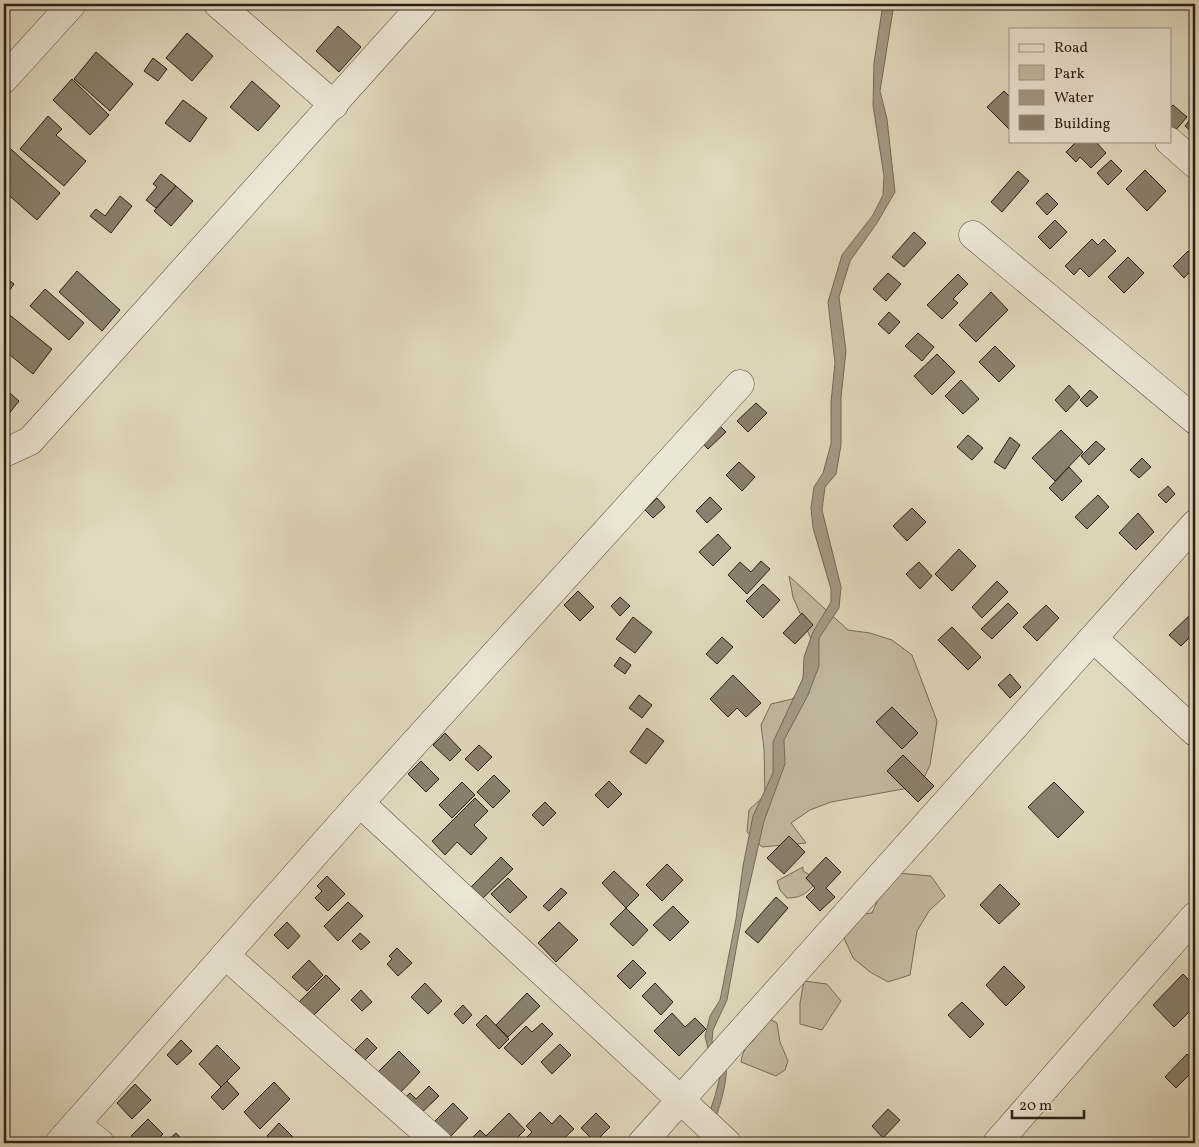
<svg xmlns="http://www.w3.org/2000/svg" width="1199" height="1147" font-family="Vollkorn,serif">
<style>
.green{fill:#c2b9a1;stroke:#766c5b}
.water{fill:#a39a85;stroke:#736958}
.building{fill:#89806d;stroke:#2a1f15}
.lines{fill:none;stroke-linecap:round;stroke-linejoin:round}
.minor-casing{stroke:#584e3f;stroke-width:29}
.minor{stroke:#ece6d5;stroke-width:28}
</style>
<rect width="100%" height="100%" fill="#e1d9be"/>
<filter id="stains"><feTurbulence type="fractalNoise" baseFrequency=".004" numOctaves="4"/><feColorMatrix values="0 0 0 0 .2 0 0 0 0 .09 0 0 0 0 .02 0 0 0 .5 -.17"/></filter>
<radialGradient id="worn" r=".72"><stop offset=".6" stop-color="#630" stop-opacity="0"/><stop offset="1" stop-color="#630" stop-opacity=".3"/></radialGradient>
<g class="green">
<path d="M 789,576 L 848,630 L 870,633 L 892,640 L 912,655 L 937,721 L 930,765 L 920,786 L 831,802 L 810,810 L 791,823 L 806,843 L 762,847 L 747,832 L 749,810 L 765,795 L 764,749 L 761,725 L 771,704 L 792,699 L 808,684 L 812,662 L 811,639 L 793,597 Z"/>
<path d="M 803,867 L 803,871 L 812,876 L 813,886 C 805,895 799,898 787,898 L 780,890 L 777,881 Z"/>
<path d="M 887,872 L 931,876 L 945,896 L 929,911 L 917,931 L 910,975 L 888,982 L 870,972 L 853,958 L 844,938 L 848,916 L 872,913 L 881,893 Z"/>
<path d="M 804,981 L 827,984 L 841,1001 L 822,1030 L 800,1024 L 800,1003 Z"/>
<path d="M 768,1018 L 777,1023 L 780,1042 L 788,1061 L 785,1070 L 776,1076 L 741,1062 C 744,1043 751,1047 757,1035 C 761,1026 759,1025 768,1018 Z"/>
</g>
<g class="water">
<path d="M 883,4 L 894,4 L 880,91 L 887,119 L 895,192 L 877,223 L 850,261 L 839,297 L 846,351 L 841,397 L 841,445 L 836,474 L 825,487 L 822,510 L 841,587 L 839,608 L 819,638 L 819,666 L 808,695 L 784,740 L 785,764 L 764,821 L 741,922 L 727,1000 L 713,1030 L 712,1041 L 715,1052 L 710,1057 L 705,1036 L 710,1016 L 720,1000 L 736,919 L 743,866 L 753,816 L 773,773 L 773,742 L 803,678 L 804,657 L 813,632 L 831,602 L 831,589 L 813,528 L 811,508 L 814,487 L 823,473 L 831,444 L 831,402 L 835,363 L 828,302 L 842,255 L 873,215 L 883,195 L 884,176 L 873,105 L 874,63 Z"/>
<path d="M 726,1067 C 728,1078 720,1106 716,1117 L 707,1120 L 715,1096 L 721,1073 Z"/>
</g>
<g class="building">
<path d="M 338,26 L 361,47 L 339,72 L 316,51 Z"/>
<path d="M 187,33 L 213,56 L 192,81 L 166,58 Z"/>
<path d="M 96,52 L 133,84 L 110,111 L 74,79 Z"/>
<path d="M 153,58 L 167,69 L 158,81 L 144,71 Z"/>
<path d="M 72,79 L 109,115 L 90,135 L 53,100 Z"/>
<path d="M 252,81 L 280,106 L 258,131 L 230,107 Z"/>
<path d="M 1004,91 L 1010,97 L 1010,130 L 987,107 Z"/>
<path d="M 183,100 L 207,118 L 190,142 L 165,123 Z"/>
<path d="M 1173,105 L 1187,117 L 1174,132 L 1170,129 L 1170,108 Z"/>
<path d="M 1195,113 L 1195,135 L 1185,126 Z"/>
<path d="M 48,116 L 62,129 L 56,135 L 86,161 L 64,186 L 20,149 Z"/>
<path d="M 1077,141 L 1095,141 L 1106,153 L 1091,168 L 1080,157 L 1076,162 L 1066,152 Z"/>
<path d="M 4,143 L 60,193 L 37,220 L 4,191 Z"/>
<path d="M 1111,160 L 1122,171 L 1108,185 L 1097,173 Z"/>
<path d="M 1145,170 L 1166,191 L 1147,211 L 1126,189 Z"/>
<path d="M 1018,171 L 1029,181 L 1002,212 L 991,202 Z"/>
<path d="M 161,174 L 176,186 L 156,208 L 146,200 L 157,187 L 153,184 Z"/>
<path d="M 176,186 L 193,201 L 171,226 L 154,211 Z"/>
<path d="M 1047,193 L 1058,204 L 1047,215 L 1036,203 Z"/>
<path d="M 120,196 L 132,206 L 111,233 L 90,216 L 96,209 L 105,216 Z"/>
<path d="M 1055,220 L 1067,232 L 1050,249 L 1038,237 Z"/>
<path d="M 914,232 L 926,243 L 904,267 L 892,257 Z"/>
<path d="M 1092,239 L 1098,245 L 1104,239 L 1116,251 L 1089,277 L 1080,268 L 1074,275 L 1065,266 Z"/>
<path d="M 1188,251 L 1195,258 L 1195,266 L 1184,278 L 1173,266 Z"/>
<path d="M 1128,257 L 1144,273 L 1124,293 L 1108,277 Z"/>
<path d="M 77,271 L 120,310 L 102,331 L 59,292 Z"/>
<path d="M 888,273 L 901,284 L 886,301 L 873,289 Z"/>
<path d="M 958,274 L 968,284 L 953,299 L 958,303 L 942,319 L 927,305 Z"/>
<path d="M 4,276 L 14,284 L 4,298 Z"/>
<path d="M 45,289 L 84,323 L 69,340 L 30,306 Z"/>
<path d="M 991,292 L 1008,310 L 976,342 L 959,325 Z"/>
<path d="M 6,312 L 52,349 L 33,374 L 4,350 L 4,315 Z"/>
<path d="M 889,312 L 900,322 L 889,334 L 878,324 Z"/>
<path d="M 918,333 L 934,347 L 922,361 L 905,346 Z"/>
<path d="M 995,346 L 1015,366 L 999,382 L 979,362 Z"/>
<path d="M 937,354 L 955,372 L 932,395 L 914,376 Z"/>
<path d="M 961,380 L 979,399 L 963,414 L 945,396 Z"/>
<path d="M 1069,385 L 1080,397 L 1066,412 L 1055,400 Z"/>
<path d="M 4,388 L 19,401 L 4,420 Z"/>
<path d="M 1090,390 L 1098,397 L 1087,407 L 1080,400 Z"/>
<path d="M 756,403 L 767,413 L 748,432 L 737,421 Z"/>
<path d="M 716,422 L 726,432 L 708,449 L 699,439 Z"/>
<path d="M 1061,430 L 1083,452 L 1055,481 L 1032,458 Z"/>
<path d="M 968,435 L 983,448 L 972,460 L 957,447 Z"/>
<path d="M 1010,437 L 1020,445 L 1005,469 L 994,462 Z"/>
<path d="M 1096,441 L 1105,449 L 1089,465 L 1081,456 Z"/>
<path d="M 1142,458 L 1151,467 L 1139,478 L 1130,470 Z"/>
<path d="M 739,462 L 755,477 L 742,491 L 726,475 Z"/>
<path d="M 1069,467 L 1082,481 L 1062,501 L 1049,488 Z"/>
<path d="M 1168,486 L 1175,494 L 1166,503 L 1158,495 Z"/>
<path d="M 1098,495 L 1109,507 L 1087,529 L 1075,517 Z"/>
<path d="M 710,497 L 722,509 L 707,523 L 696,511 Z"/>
<path d="M 657,498 L 665,507 L 653,518 L 645,510 Z"/>
<path d="M 912,508 L 926,522 L 907,541 L 893,526 Z"/>
<path d="M 1138,513 L 1154,532 L 1136,550 L 1119,533 Z"/>
<path d="M 718,534 L 731,548 L 713,566 L 699,552 Z"/>
<path d="M 959,549 L 976,566 L 952,591 L 935,574 Z"/>
<path d="M 761,561 L 770,569 L 747,594 L 728,575 L 740,562 L 751,572 Z"/>
<path d="M 919,562 L 932,576 L 920,589 L 906,574 Z"/>
<path d="M 997,581 L 1008,592 L 982,618 L 972,607 Z"/>
<path d="M 763,584 L 780,600 L 763,618 L 746,601 Z"/>
<path d="M 578,591 L 594,607 L 580,621 L 564,605 Z"/>
<path d="M 620,597 L 630,606 L 620,616 L 611,606 Z"/>
<path d="M 1008,603 L 1018,613 L 992,639 L 981,629 Z"/>
<path d="M 1046,605 L 1059,618 L 1037,641 L 1023,627 Z"/>
<path d="M 802,613 L 813,625 L 795,644 L 783,633 Z"/>
<path d="M 1191,614 L 1195,618 L 1195,632 L 1181,646 L 1169,635 Z"/>
<path d="M 633,617 L 652,632 L 635,653 L 616,639 Z"/>
<path d="M 952,627 L 981,657 L 968,670 L 938,640 Z"/>
<path d="M 722,637 L 733,647 L 717,664 L 706,654 Z"/>
<path d="M 620,657 L 631,665 L 625,674 L 614,666 Z"/>
<path d="M 1010,674 L 1021,687 L 1010,698 L 998,685 Z"/>
<path d="M 733,675 L 761,703 L 746,717 L 737,708 L 728,717 L 710,699 Z"/>
<path d="M 639,695 L 652,705 L 642,718 L 629,708 Z"/>
<path d="M 892,707 L 918,733 L 902,749 L 876,722 Z"/>
<path d="M 647,728 L 664,741 L 646,764 L 630,752 Z"/>
<path d="M 445,733 L 461,750 L 450,761 L 433,745 Z"/>
<path d="M 479,745 L 492,757 L 478,771 L 465,759 Z"/>
<path d="M 903,755 L 934,786 L 918,802 L 887,771 Z"/>
<path d="M 421,761 L 439,779 L 426,792 L 408,774 Z"/>
<path d="M 494,775 L 510,791 L 493,808 L 477,792 Z"/>
<path d="M 609,781 L 622,794 L 608,808 L 595,795 Z"/>
<path d="M 462,782 L 475,795 L 452,818 L 439,805 Z"/>
<path d="M 1054,782 L 1084,812 L 1058,838 L 1028,807 Z"/>
<path d="M 475,798 L 488,811 L 474,825 L 487,838 L 471,855 L 457,842 L 445,855 L 432,841 Z"/>
<path d="M 545,802 L 556,813 L 543,826 L 532,815 Z"/>
<path d="M 789,836 L 805,852 L 784,874 L 767,858 Z"/>
<path d="M 501,857 L 513,869 L 482,899 L 471,887 Z"/>
<path d="M 826,857 L 841,872 L 826,888 L 835,897 L 820,911 L 806,897 L 815,888 L 806,878 Z"/>
<path d="M 667,864 L 683,880 L 662,901 L 646,885 Z"/>
<path d="M 614,871 L 639,895 L 626,908 L 602,883 Z"/>
<path d="M 327,876 L 345,894 L 328,911 L 315,898 L 322,891 L 317,886 Z"/>
<path d="M 508,878 L 527,897 L 510,913 L 491,894 Z"/>
<path d="M 1000,884 L 1020,904 L 999,924 L 980,905 Z"/>
<path d="M 561,888 L 567,893 L 549,911 L 543,906 Z"/>
<path d="M 776,897 L 788,908 L 758,943 L 745,932 Z"/>
<path d="M 348,902 L 363,916 L 338,941 L 324,926 Z"/>
<path d="M 673,906 L 689,922 L 670,941 L 653,925 Z"/>
<path d="M 626,908 L 648,930 L 633,946 L 610,924 Z"/>
<path d="M 287,922 L 300,936 L 288,949 L 274,935 Z"/>
<path d="M 559,922 L 578,940 L 556,962 L 538,943 Z"/>
<path d="M 360,933 L 370,942 L 361,950 L 352,941 Z"/>
<path d="M 397,948 L 412,963 L 398,976 L 387,964 L 392,959 L 389,956 Z"/>
<path d="M 309,960 L 323,975 L 307,991 L 292,977 Z"/>
<path d="M 633,960 L 646,973 L 630,989 L 617,976 Z"/>
<path d="M 1004,966 L 1025,987 L 1006,1006 L 986,985 Z"/>
<path d="M 1183,974 L 1195,986 L 1195,1006 L 1174,1027 L 1153,1005 Z"/>
<path d="M 326,975 L 340,989 L 305,1024 L 291,1010 Z"/>
<path d="M 425,983 L 442,1001 L 428,1014 L 411,997 Z"/>
<path d="M 655,983 L 673,1002 L 661,1015 L 642,996 Z"/>
<path d="M 361,990 L 372,1002 L 362,1011 L 351,1000 Z"/>
<path d="M 527,993 L 540,1006 L 508,1037 L 496,1025 Z"/>
<path d="M 962,1002 L 984,1024 L 970,1038 L 948,1015 Z"/>
<path d="M 463,1005 L 472,1015 L 463,1024 L 454,1014 Z"/>
<path d="M 672,1013 L 685,1027 L 695,1018 L 706,1029 L 679,1056 L 654,1031 Z"/>
<path d="M 486,1015 L 509,1039 L 499,1049 L 476,1025 Z"/>
<path d="M 542,1023 L 553,1034 L 522,1065 L 504,1048 L 526,1026 L 532,1032 Z"/>
<path d="M 367,1038 L 377,1048 L 365,1060 L 355,1050 Z"/>
<path d="M 181,1040 L 192,1051 L 177,1065 L 167,1055 Z"/>
<path d="M 560,1044 L 571,1055 L 552,1074 L 541,1062 Z"/>
<path d="M 217,1045 L 240,1068 L 221,1087 L 199,1064 Z"/>
<path d="M 399,1051 L 420,1072 L 394,1099 L 373,1077 Z"/>
<path d="M 1187,1054 L 1195,1062 L 1195,1069 L 1176,1088 L 1165,1077 Z"/>
<path d="M 227,1081 L 239,1094 L 223,1110 L 211,1097 Z"/>
<path d="M 274,1082 L 290,1099 L 260,1129 L 244,1112 Z"/>
<path d="M 135,1084 L 151,1100 L 132,1119 L 117,1103 Z"/>
<path d="M 429,1086 L 439,1096 L 414,1120 L 398,1104 L 410,1093 L 416,1099 Z"/>
<path d="M 453,1103 L 468,1118 L 449,1138 L 426,1130 Z"/>
<path d="M 888,1109 L 900,1120 L 883,1138 L 872,1126 Z"/>
<path d="M 540,1112 L 552,1124 L 560,1115 L 574,1129 L 559,1143 L 521,1143 L 532,1132 L 526,1126 Z"/>
<path d="M 509,1113 L 525,1130 L 512,1143 L 467,1143 L 480,1130 L 486,1136 Z"/>
<path d="M 596,1113 L 610,1127 L 595,1142 L 581,1128 Z"/>
<path d="M 148,1119 L 163,1134 L 153,1143 L 139,1143 L 131,1136 Z"/>
<path d="M 279,1123 L 295,1139 L 291,1143 L 274,1143 L 267,1136 Z"/>
<path d="M 176,1133 L 183,1140 L 180,1143 L 165,1143 Z"/>
</g>
<g class="lines">
<defs>
<g id="minor">
<path d="M 218,4 L 334,105"/>
<path d="M 4,79 L 72,4"/>
<path d="M 1169,141 L 1195,164"/>
<path d="M 973,235 L 1195,420"/>
<path d="M 4,453 L 30,441 L 423,4"/>
<path d="M 1093,638 L 1195,732"/>
<path d="M 360,803 L 727,1143"/>
<path d="M 225,955 L 438,1143"/>
<path d="M 76,1124 L 100,1143"/>
<path d="M 59,1143 L 360,803 L 740,384"/>
<path d="M 642,1143 L 1195,524"/>
<path d="M 997,1143 L 1195,916"/>
</g>
</defs>
<use href="#minor" class="minor-casing"/>
<use href="#minor" class="minor"/>
</g>
<rect width="1199" height="1147" fill="none" stroke="#e1d9be" stroke-width="20"/>
<rect x="5" y="5" width="1189" height="1137" fill="none" stroke="#2a1f15" stroke-width="2.5"/>
<rect x="10" y="10" width="1179" height="1127" fill="none" stroke="#2a1f15"/>
<rect x="1009" y="28" width="162" height="115" fill="#ece6d5" stroke="#9e9688"/>
<rect x="1019" y="44" width="25" height="8" fill="#ece6d5" stroke="#9e9688"/>
<text x="1054" y="52" font-size="15" fill="#2a1f15">Road</text>
<rect x="1019" y="65" width="25" height="15" fill="#c2b9a1" stroke="#9e9688"/>
<text x="1054" y="78" font-size="15" fill="#2a1f15">Park</text>
<rect x="1019" y="90" width="25" height="15" fill="#a39a85" stroke="#9e9688"/>
<text x="1054" y="102" font-size="15" fill="#2a1f15">Water</text>
<rect x="1019" y="115" width="25" height="15" fill="#89806d" stroke="#9e9688"/>
<text x="1054" y="128" font-size="15" fill="#2a1f15">Building</text>
<path d="M1012 1110v8h72v-8" fill="none" stroke="#2a1f15" stroke-width="2.5"/>
<text x="1019" y="1110" font-size="15" fill="#2a1f15" stroke="#ece6d5" stroke-width="4" paint-order="stroke">20 m</text>
<rect width="100%" height="100%" filter="url(#stains)"/>
<rect width="100%" height="100%" fill="url(#worn)"/>
</svg>
